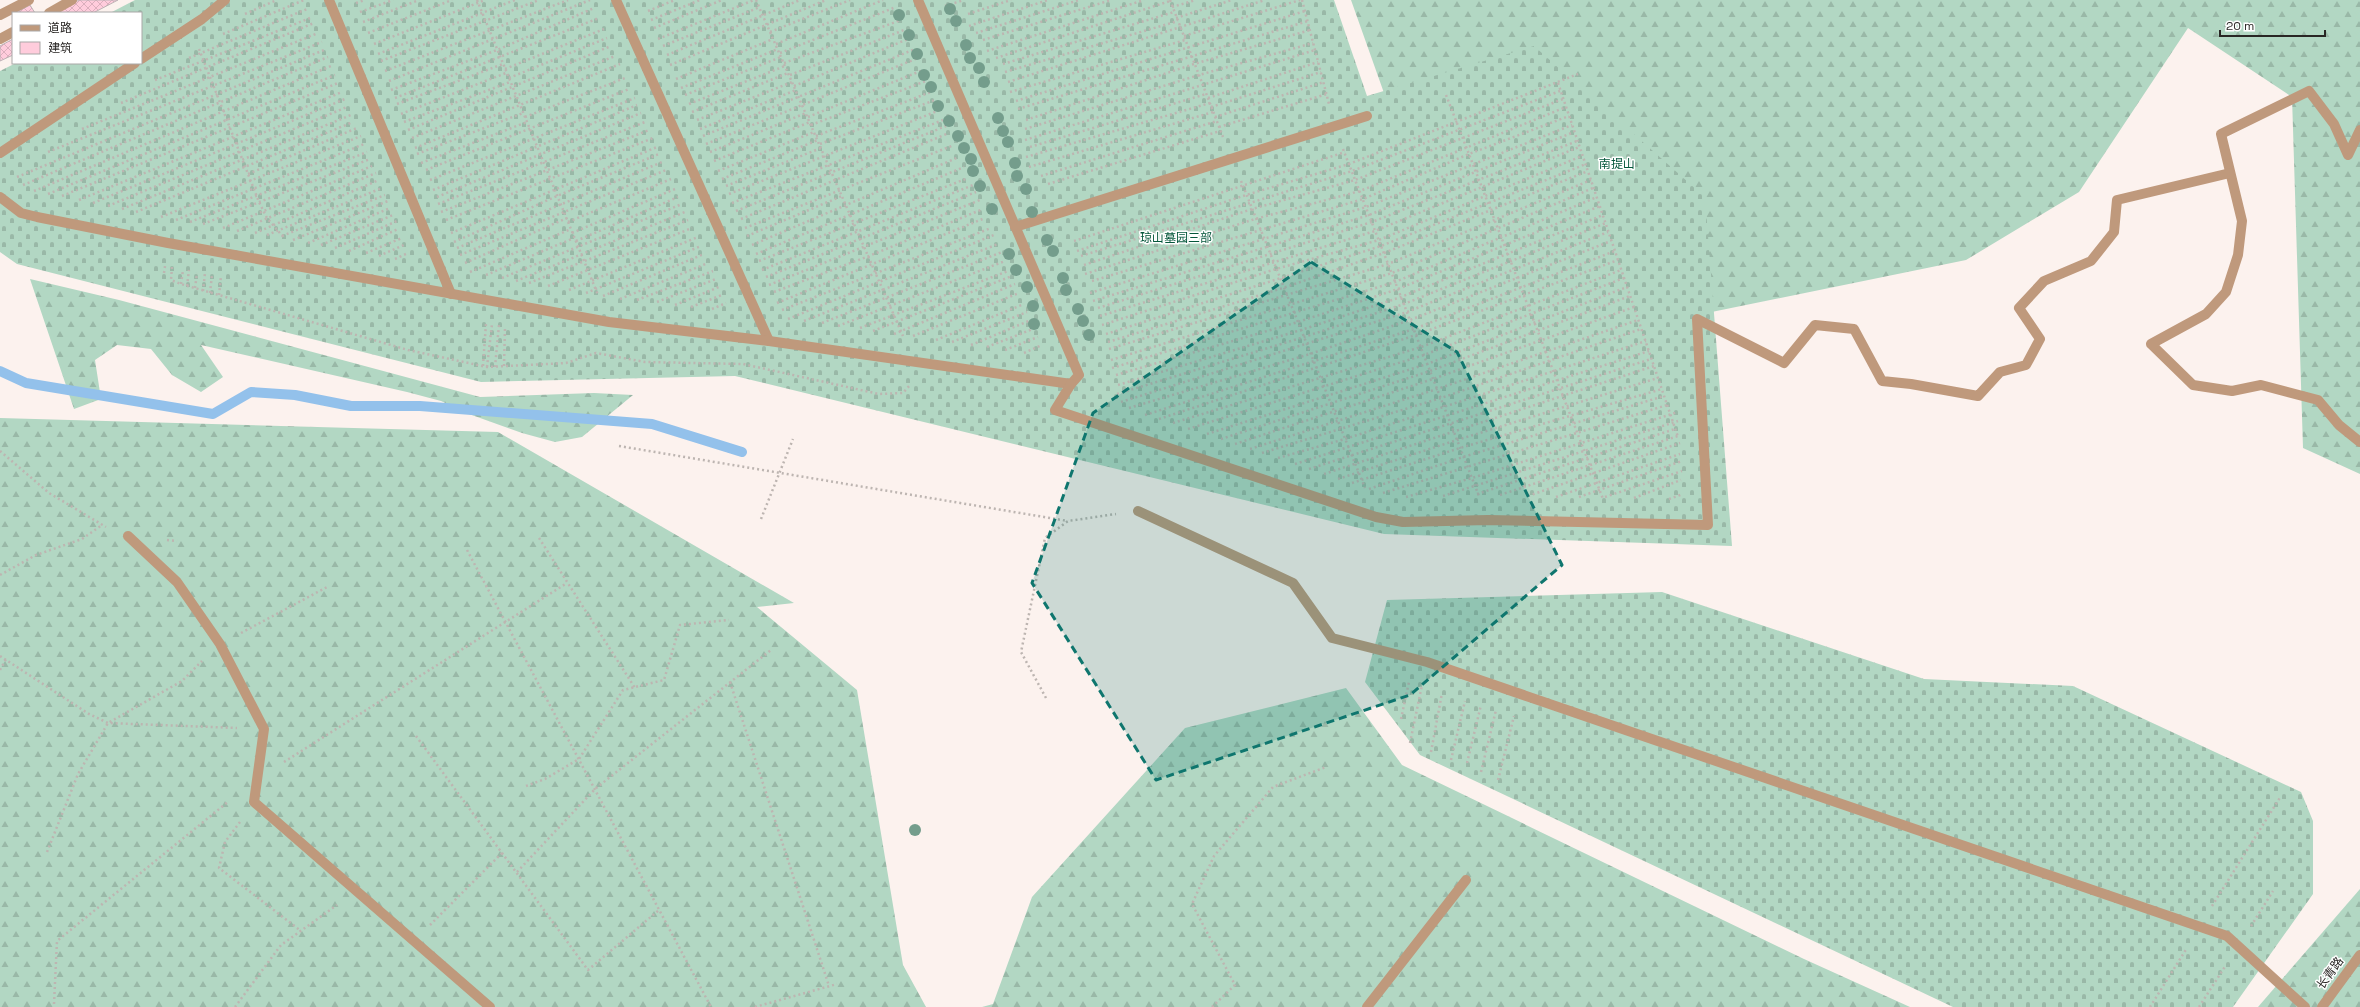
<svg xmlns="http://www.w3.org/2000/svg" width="2360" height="1007" font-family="'Space Grotesk','Noto Sans SC',sans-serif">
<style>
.forest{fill:url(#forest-firs)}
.cemetery{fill:url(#cemetery-stones)}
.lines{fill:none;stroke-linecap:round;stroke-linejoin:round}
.stream{stroke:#93c1eb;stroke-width:10}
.building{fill:url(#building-cross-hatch);stroke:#bcb2b5}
.path{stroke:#bdb5b1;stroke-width:2.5;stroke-dasharray:2 3;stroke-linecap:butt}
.service{stroke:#bf997c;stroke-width:10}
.tertiary{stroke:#bf997c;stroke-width:10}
.tree{fill:#749d8c}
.marked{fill:#0f766e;fill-opacity:0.2;stroke:#0f766e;stroke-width:3;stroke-dasharray:8 5;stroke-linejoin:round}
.labels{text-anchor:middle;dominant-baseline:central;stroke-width:3;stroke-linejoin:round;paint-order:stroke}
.park-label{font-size:12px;fill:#05573b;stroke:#fff}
.street-label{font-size:12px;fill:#292624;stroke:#fff}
</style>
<defs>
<pattern id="forest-firs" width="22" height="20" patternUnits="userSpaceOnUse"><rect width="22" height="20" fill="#b2d7c3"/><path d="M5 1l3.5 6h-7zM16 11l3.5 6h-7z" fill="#99b8a7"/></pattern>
<pattern id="cemetery-stones" width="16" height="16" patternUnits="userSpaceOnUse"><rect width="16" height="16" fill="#b2d7c3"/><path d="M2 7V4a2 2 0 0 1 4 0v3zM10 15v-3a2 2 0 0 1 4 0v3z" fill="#99b8a7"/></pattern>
<pattern id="building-cross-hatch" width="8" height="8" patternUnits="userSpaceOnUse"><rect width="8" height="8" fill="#ffccdc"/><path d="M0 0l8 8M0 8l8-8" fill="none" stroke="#dbafbd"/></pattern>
</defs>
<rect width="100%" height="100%" fill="#fcf2ee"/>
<g class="forest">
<path d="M 1351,0 L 2360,0 L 2360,474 L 2303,448 L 2292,97 L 2188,28 L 2079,192 L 1966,260 L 1609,333 L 1439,248 Z"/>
<path d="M 30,279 L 119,300 L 480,397 L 594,393 L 633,395 L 582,437 L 555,442 L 522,433 L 469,414 L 441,401 L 407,392 L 201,345 L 223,377 L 201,392 L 172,375 L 151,349 L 117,345 L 95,360 L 101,399 L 74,409 Z"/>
<path d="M 0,418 L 498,432 L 794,603 L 757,607 L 857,690 L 903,965 L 926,1007 L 0,1007 Z"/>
<path d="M 1346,688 L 1402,765 L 1804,959 L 1910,1007 L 982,1007 L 993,1004 L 1032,897 L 1185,728 Z"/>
<path d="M 2360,889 L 2360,1007 L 2258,1007 Z"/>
</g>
<g class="cemetery">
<path d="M 135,0 L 1334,0 L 1367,96 L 1534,46 L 1705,197 L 1732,546 L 1384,534 L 735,376 L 481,382 L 17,264 L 0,252 L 0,71 L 16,63 L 141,63 L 141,13 L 110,13 Z"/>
<path d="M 1662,592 L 1924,679 L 2073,686 L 2301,792 L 2313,821 L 2313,894 L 2233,1007 L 1953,1007 L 1420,755 L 1365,682 L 1387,600 Z"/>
</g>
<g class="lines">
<path class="stream" d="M 0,371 L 26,383 L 213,414 L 251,392 L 295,395 L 351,406 L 420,406 L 652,424 L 742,452"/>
</g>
<g class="building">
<path d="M 79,0 L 118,0 L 93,13 L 55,13 Z"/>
<path d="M 30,5 L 35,13 L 15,13 Z"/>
<path d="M 13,39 L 13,55 L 0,61 L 0,46 Z"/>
</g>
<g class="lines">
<g class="path">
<path d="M 477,0 L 598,295"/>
<path d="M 756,0 L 903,336"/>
<path d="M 1170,0 L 1223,137"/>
<path d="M 1302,0 L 1329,104"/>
<path d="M 356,3 L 365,0"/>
<path d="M 945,6 L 964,0"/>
<path d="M 1172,7 L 1196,0"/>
<path d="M 648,11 L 675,0"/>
<path d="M 360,12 L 393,0"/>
<path d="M 245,14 L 277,0"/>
<path d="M 968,14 L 1011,0"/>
<path d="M 1176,18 L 1232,0"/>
<path d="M 651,20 L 700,0"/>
<path d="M 363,22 L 419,0"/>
<path d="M 969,26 L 1048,0"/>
<path d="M 654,28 L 722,0"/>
<path d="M 770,32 L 850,0"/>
<path d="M 368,33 L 452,0"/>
<path d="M 976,33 L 1079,0"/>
<path d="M 223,34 L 304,0"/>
<path d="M 1184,36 L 1300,0"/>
<path d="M 658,39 L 754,0"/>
<path d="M 983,40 L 1111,0"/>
<path d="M 374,44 L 485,0"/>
<path d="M 776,44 L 883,0"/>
<path d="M 663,46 L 760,7"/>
<path d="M 199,49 L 259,202 L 267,218 L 285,239"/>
<path d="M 987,51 L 1144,0"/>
<path d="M 780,53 L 896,7"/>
<path d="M 378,54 L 515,0"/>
<path d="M 667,55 L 800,0"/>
<path d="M 189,58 L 307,9"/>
<path d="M 996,58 L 1170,1"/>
<path d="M 381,61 L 539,0"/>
<path d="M 784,63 L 901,20"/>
<path d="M 1003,64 L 1174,12"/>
<path d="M 670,65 L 826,0"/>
<path d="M 505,69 L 604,29"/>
<path d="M 385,71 L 568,0"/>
<path d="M 1005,72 L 1178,21"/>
<path d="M 790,75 L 904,30"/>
<path d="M 509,78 L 607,38"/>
<path d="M 676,79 L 773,39"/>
<path d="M 155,80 L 310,18"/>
<path d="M 389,81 L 590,0"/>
<path d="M 1008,82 L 1265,0"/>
<path d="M 1558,83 L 1678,437"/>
<path d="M 794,86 L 908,39"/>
<path d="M 681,88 L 778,49"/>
<path d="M 391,90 L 497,50 L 594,8"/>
<path d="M 1010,92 L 1185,40"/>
<path d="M 685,95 L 781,57"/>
<path d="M 1446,95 L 1603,499"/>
<path d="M 395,98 L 599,18"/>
<path d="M 1208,98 L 1318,62"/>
<path d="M 1016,101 L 1305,11"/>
<path d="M 121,103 L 314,23"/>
<path d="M 397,104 L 503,64"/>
<path d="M 689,104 L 785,66"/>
<path d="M 1211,107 L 1321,72"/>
<path d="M 1018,109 L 1308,21"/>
<path d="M 692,112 L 788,73"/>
<path d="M 401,114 L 506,73"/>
<path d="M 525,117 L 625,78"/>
<path d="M 808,117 L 923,70"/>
<path d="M 1215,117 L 1324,82"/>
<path d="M 697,120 L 792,82"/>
<path d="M 1026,120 L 1194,64 L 1310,30"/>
<path d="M 404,122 L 510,82"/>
<path d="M 811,125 L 926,81"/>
<path d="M 1219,127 L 1327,94"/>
<path d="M 82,129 L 318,33"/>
<path d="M 700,129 L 796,90"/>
<path d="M 1025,129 L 1199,75 L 1313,43"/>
<path d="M 408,130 L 611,46"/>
<path d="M 703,136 L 915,49"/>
<path d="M 816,136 L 931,92"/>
<path d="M 412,138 L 615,56"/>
<path d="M 1025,140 L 1315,50"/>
<path d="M 706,144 L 918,58"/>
<path d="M 820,144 L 935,100"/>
<path d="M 1030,147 L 1206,94"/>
<path d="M 415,148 L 620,64"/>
<path d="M 1343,149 L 1479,496"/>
<path d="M 48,152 L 322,42"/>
<path d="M 710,152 L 806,113"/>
<path d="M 417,154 L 523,113"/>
<path d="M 1026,157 L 1210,103"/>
<path d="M 714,161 L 810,122"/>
<path d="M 421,163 L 527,122"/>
<path d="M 1029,167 L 1213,112"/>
<path d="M 426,170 L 629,89"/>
<path d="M 718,171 L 814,132"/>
<path d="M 248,174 L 357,128"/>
<path d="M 1041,176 L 1217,121"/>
<path d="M 17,177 L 324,50"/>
<path d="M 722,179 L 818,140"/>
<path d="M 430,180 L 635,98"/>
<path d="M 1241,181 L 1365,488"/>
<path d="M 1048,184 L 1220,131"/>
<path d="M 23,185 L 328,57"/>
<path d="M 726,186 L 821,148"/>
<path d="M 433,190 L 637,105"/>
<path d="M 34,191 L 331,66"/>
<path d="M 48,194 L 335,75"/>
<path d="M 729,194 L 940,110"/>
<path d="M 62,196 L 338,83"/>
<path d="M 437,197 L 641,113"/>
<path d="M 79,200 L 342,92"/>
<path d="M 93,203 L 345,99"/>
<path d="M 732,203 L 943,120"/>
<path d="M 438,204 L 645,122"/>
<path d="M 108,206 L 347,107"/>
<path d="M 122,209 L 351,115"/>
<path d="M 736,211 L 946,126"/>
<path d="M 136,212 L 353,122"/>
<path d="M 441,212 L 649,130"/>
<path d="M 161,217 L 361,136"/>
<path d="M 741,219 L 949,133"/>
<path d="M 176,220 L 364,144"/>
<path d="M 446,220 L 653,138"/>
<path d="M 190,222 L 367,152"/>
<path d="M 568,222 L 671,179"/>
<path d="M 203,224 L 370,159"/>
<path d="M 223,228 L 372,166"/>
<path d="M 745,228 L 954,145"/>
<path d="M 237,231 L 376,173"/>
<path d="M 255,233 L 379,180"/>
<path d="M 451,233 L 657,147"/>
<path d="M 572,233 L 675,189"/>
<path d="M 267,235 L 382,188"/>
<path d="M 282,236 L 385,195"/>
<path d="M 747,236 L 842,196"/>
<path d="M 293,240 L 388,201"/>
<path d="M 576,241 L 678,197"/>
<path d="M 1074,241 L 1345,152"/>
<path d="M 454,242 L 557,196 L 659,154"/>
<path d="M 308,243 L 390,208"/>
<path d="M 321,245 L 393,215"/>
<path d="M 752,245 L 959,157"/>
<path d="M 335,248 L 397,221"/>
<path d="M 457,248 L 662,162"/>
<path d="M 349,251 L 398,229"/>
<path d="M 1077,251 L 1246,195 L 1349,164 L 1578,74"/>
<path d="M 366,253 L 402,238"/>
<path d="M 756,254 L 964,167"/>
<path d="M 460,255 L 666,170"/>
<path d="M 379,256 L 406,244"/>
<path d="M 1081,256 L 1352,171 L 1560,91"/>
<path d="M 395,259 L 408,253"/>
<path d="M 759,261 L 968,178"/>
<path d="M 465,263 L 567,218"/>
<path d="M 1084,265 L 1252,209 L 1355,180 L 1563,99"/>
<path d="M 172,267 L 171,280 L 181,284 L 408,350 L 487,367 L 566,363 L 596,353 L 645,362 L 743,364 L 879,394 L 903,393 L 910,385"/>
<path d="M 762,270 L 973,185"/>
<path d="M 470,272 L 571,229"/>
<path d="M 164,273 L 165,266"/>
<path d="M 1085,274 L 1255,219 L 1360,191 L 1566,107"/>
<path d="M 486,275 L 574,238"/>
<path d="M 766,277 L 976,192"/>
<path d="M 502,278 L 682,204"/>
<path d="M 516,281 L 685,212"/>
<path d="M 1092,281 L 1363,199 L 1469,154 L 1569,116"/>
<path d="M 529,283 L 688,220"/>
<path d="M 181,284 L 183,270"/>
<path d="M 769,285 L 980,200"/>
<path d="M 187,286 L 189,270"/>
<path d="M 548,286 L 692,228"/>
<path d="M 195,288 L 197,273"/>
<path d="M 569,290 L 698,237"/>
<path d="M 203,291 L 205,273"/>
<path d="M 774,292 L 869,256 L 983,209"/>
<path d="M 210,293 L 212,275"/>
<path d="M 586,293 L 701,246"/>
<path d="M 1090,293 L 1366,207 L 1572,125"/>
<path d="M 219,295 L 221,276"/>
<path d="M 603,296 L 704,254"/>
<path d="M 620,299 L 708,263"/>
<path d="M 637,300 L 713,271"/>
<path d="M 1093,301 L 1369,215 L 1574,132"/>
<path d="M 657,302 L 716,279"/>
<path d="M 777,303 L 985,218"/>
<path d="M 675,305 L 719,287"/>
<path d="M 691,307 L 722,295"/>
<path d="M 1098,308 L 1372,222 L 1577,141"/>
<path d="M 712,309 L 726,303"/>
<path d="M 782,310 L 991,228"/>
<path d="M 1100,316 L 1375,231 L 1579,147"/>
<path d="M 788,319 L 994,235"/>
<path d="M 804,321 L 998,244"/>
<path d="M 822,323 L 1002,252"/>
<path d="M 1102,325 L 1276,269 L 1379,240 L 1582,156"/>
<path d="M 838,326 L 1005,261"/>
<path d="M 860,328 L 1008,271"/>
<path d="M 873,331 L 1012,276"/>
<path d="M 894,334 L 1015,284"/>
<path d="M 1106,334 L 1381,246 L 1586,164"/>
<path d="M 913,336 L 1019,293"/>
<path d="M 936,340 L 1024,304"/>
<path d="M 952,342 L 1027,312"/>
<path d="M 1108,342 L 1283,288 L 1384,253 L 1588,171"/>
<path d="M 971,345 L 1031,320"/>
<path d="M 987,347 L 1033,329"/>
<path d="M 1109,349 L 1388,264 L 1591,180"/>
<path d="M 1005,350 L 1038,337"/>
<path d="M 1024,353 L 1042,345"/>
<path d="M 1111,360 L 1392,273 L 1593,188"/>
<path d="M 483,366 L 486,323"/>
<path d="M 504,366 L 505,328"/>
<path d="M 487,367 L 492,324"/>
<path d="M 495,367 L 499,325"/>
<path d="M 1112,368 L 1395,282 L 1597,197"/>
<path d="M 1116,375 L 1298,322 L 1398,289 L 1600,206"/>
<path d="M 1118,385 L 1301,330 L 1401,297 L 1603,215"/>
<path d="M 1117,394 L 1304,337 L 1404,304 L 1606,223"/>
<path d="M 1121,402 L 1407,312 L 1608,232"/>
<path d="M 1129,408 L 1310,354 L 1410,320 L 1611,241"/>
<path d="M 1145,415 L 1414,329 L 1615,251"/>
<path d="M 1159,419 L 1416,335 L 1618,260"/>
<path d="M 1173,423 L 1421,347 L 1621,270"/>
<path d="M 1188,429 L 1424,355 L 1624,278"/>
<path d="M 1207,434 L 1427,364 L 1627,287"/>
<path d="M 1221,439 L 1430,371 L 1630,296"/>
<path d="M 1235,444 L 1433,379 L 1634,307"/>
<path d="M 619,446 L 1068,521"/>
<path d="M 1250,449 L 1437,389 L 1638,320"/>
<path d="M 0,451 L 49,493 L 106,527"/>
<path d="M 1262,453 L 1441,398 L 1641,329"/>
<path d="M 1278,458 L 1345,439 L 1646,341"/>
<path d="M 1295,464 L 1649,351"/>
<path d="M 1309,469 L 1651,359"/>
<path d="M 1324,474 L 1654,366"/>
<path d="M 1338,479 L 1457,440 L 1658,378"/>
<path d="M 1352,483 L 1460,448 L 1662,389"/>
<path d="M 1369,489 L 1463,457 L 1664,396"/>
<path d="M 1383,493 L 1667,405"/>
<path d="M 1477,494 L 1675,429"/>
<path d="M 1500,495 L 1678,436"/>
<path d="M 1443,496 L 1678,421"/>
<path d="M 1528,496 L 1680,443"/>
<path d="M 1406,497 L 1472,478 L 1678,412"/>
<path d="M 1556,497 L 1680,454"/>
<path d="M 1579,497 L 1682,461"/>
<path d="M 1605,497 L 1682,471"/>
<path d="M 1634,498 L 1681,480"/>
<path d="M 1669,499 L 1683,494"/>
<path d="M 761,519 L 793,439"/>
<path d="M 539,538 L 635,688"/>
<path d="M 167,540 L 177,541"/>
<path d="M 467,550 L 711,1007"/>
<path d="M 0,575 L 36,555 L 82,539 L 102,525"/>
<path d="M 241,633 L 329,586"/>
<path d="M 0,656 L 89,714 L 108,723 L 237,728"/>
<path d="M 0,670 L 6,659"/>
<path d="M 730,682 L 829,986"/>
<path d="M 1046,698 L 1021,652 L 1045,538 L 1068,521 L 1116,514"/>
<path d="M 1401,719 L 1409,682"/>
<path d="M 416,736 L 588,970 L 659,910"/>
<path d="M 1410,743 L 1422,685"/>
<path d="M 1431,752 L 1442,693"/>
<path d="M 1451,760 L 1465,701"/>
<path d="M 284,762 L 567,583"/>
<path d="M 1467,763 L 1481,705"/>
<path d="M 1481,772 L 1496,710"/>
<path d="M 1498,780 L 1514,716"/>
<path d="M 526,786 L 545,779 L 579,759 L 623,690 L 664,680 L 680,625 L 729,620"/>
<path d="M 240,822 L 225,842 L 219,868 L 301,931"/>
<path d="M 47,852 L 78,774 L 108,723 L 182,681 L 202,661"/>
<path d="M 517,872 L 595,789 L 771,650"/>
<path d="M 2212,906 L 2281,796"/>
<path d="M 430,925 L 502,853"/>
<path d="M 2251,926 L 2273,891"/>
<path d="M 54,1004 L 57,941 L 229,801"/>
<path d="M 235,1007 L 281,945 L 337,905"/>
<path d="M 755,1007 L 837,984"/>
<path d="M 1212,1007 L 1235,985 L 1192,904 L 1214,856 L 1273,787 L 1326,767"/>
<path d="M 2150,1007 L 2187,948"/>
<path d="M 2199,1007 L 2226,965"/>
</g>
<g class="service">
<path d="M 329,0 L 451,294"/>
<path d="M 616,0 L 769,341"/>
<path d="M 49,13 L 72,0"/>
<path d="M 0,15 L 29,0"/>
<path d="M 0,39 L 13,32"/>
<path d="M 141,59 L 202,19 L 225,0"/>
<path d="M 2360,130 L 2348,155 L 2334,124 L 2309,91 L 2221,134 L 2242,221 L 2238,255 L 2226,292 L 2206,314 L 2151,344 L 2193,385 L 2232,391 L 2261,385 L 2318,400 L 2339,425 L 2360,442"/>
<path d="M 0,153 L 135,63"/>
<path d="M 0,197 L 21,213 L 37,217 L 168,243 L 609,322 L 769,341 L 1071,384 L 1079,375 L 918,0"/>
<path d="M 1015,227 L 1367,116"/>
<path d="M 1071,384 L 1055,410 L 1376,517 L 1403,522 L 1488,520 L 1708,525 L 1697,319 L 1784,363 L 1815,325 L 1854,329 L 1882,381 L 1911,384 L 1978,396 L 2000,372 L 2026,365 L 2040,339 L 2019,308 L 2044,281 L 2091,261 L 2114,232 L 2117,200 L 2230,173"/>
<path d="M 1138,511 L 1293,583 L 1332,638 L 1427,662 L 2227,936 L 2305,1007"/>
<path d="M 128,536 L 177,582 L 220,644 L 264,729 L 254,802 L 490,1007"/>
<path d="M 1367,1007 L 1466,880"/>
</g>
<path class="tertiary" d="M 2322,1007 L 2360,955"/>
</g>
<g class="tree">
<circle cx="950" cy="9" r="6"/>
<circle cx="899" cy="15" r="6"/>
<circle cx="956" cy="21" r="6"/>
<circle cx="909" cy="35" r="6"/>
<circle cx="966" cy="45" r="6"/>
<circle cx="917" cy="54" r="6"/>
<circle cx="970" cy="58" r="6"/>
<circle cx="979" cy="68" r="6"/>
<circle cx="924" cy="75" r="6"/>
<circle cx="984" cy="82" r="6"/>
<circle cx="931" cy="87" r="6"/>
<circle cx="938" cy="106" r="6"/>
<circle cx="998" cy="118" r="6"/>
<circle cx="949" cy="121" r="6"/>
<circle cx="1003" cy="131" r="6"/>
<circle cx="958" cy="136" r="6"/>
<circle cx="1008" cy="142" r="6"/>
<circle cx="964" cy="148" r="6"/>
<circle cx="971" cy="159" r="6"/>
<circle cx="1015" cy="163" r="6"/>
<circle cx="973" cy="171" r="6"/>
<circle cx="1017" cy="176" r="6"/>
<circle cx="980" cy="186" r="6"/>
<circle cx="1026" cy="189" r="6"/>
<circle cx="992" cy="209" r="6"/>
<circle cx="1032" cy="212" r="6"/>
<circle cx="1047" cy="240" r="6"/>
<circle cx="1053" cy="251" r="6"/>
<circle cx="1009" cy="254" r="6"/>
<circle cx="1016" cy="270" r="6"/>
<circle cx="1063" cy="278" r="6"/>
<circle cx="1027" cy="287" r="6"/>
<circle cx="1066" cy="290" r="6"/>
<circle cx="1033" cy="306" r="6"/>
<circle cx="1078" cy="309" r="6"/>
<circle cx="1083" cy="321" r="6"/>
<circle cx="1034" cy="324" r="6"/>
<circle cx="1089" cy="335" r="6"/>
<circle cx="915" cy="830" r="6"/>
</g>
<path class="marked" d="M 1311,262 L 1457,352 L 1562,565 L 1410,695 L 1156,780 L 1032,583 L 1093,413 Z"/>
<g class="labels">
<g class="park-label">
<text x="1617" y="164">南提山</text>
<text x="1176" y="238">琼山墓园三部</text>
</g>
<g class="street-label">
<text transform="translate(2330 973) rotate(-54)">长青路</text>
</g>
</g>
<rect x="12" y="12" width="130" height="52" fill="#ffffff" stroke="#a9a8a7"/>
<rect x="20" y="25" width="20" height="6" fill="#bf997c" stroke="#a9a8a7"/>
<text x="48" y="32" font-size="12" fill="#292624">道路</text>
<rect x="20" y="42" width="20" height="12" fill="#ffccdc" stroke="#a9a8a7"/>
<text x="48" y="52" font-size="12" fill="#292624">建筑</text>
<path d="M2220 30v6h105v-6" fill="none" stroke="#292624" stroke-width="2"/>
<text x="2226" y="30" font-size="12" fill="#292624" stroke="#ffffff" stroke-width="3" paint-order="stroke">20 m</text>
</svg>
